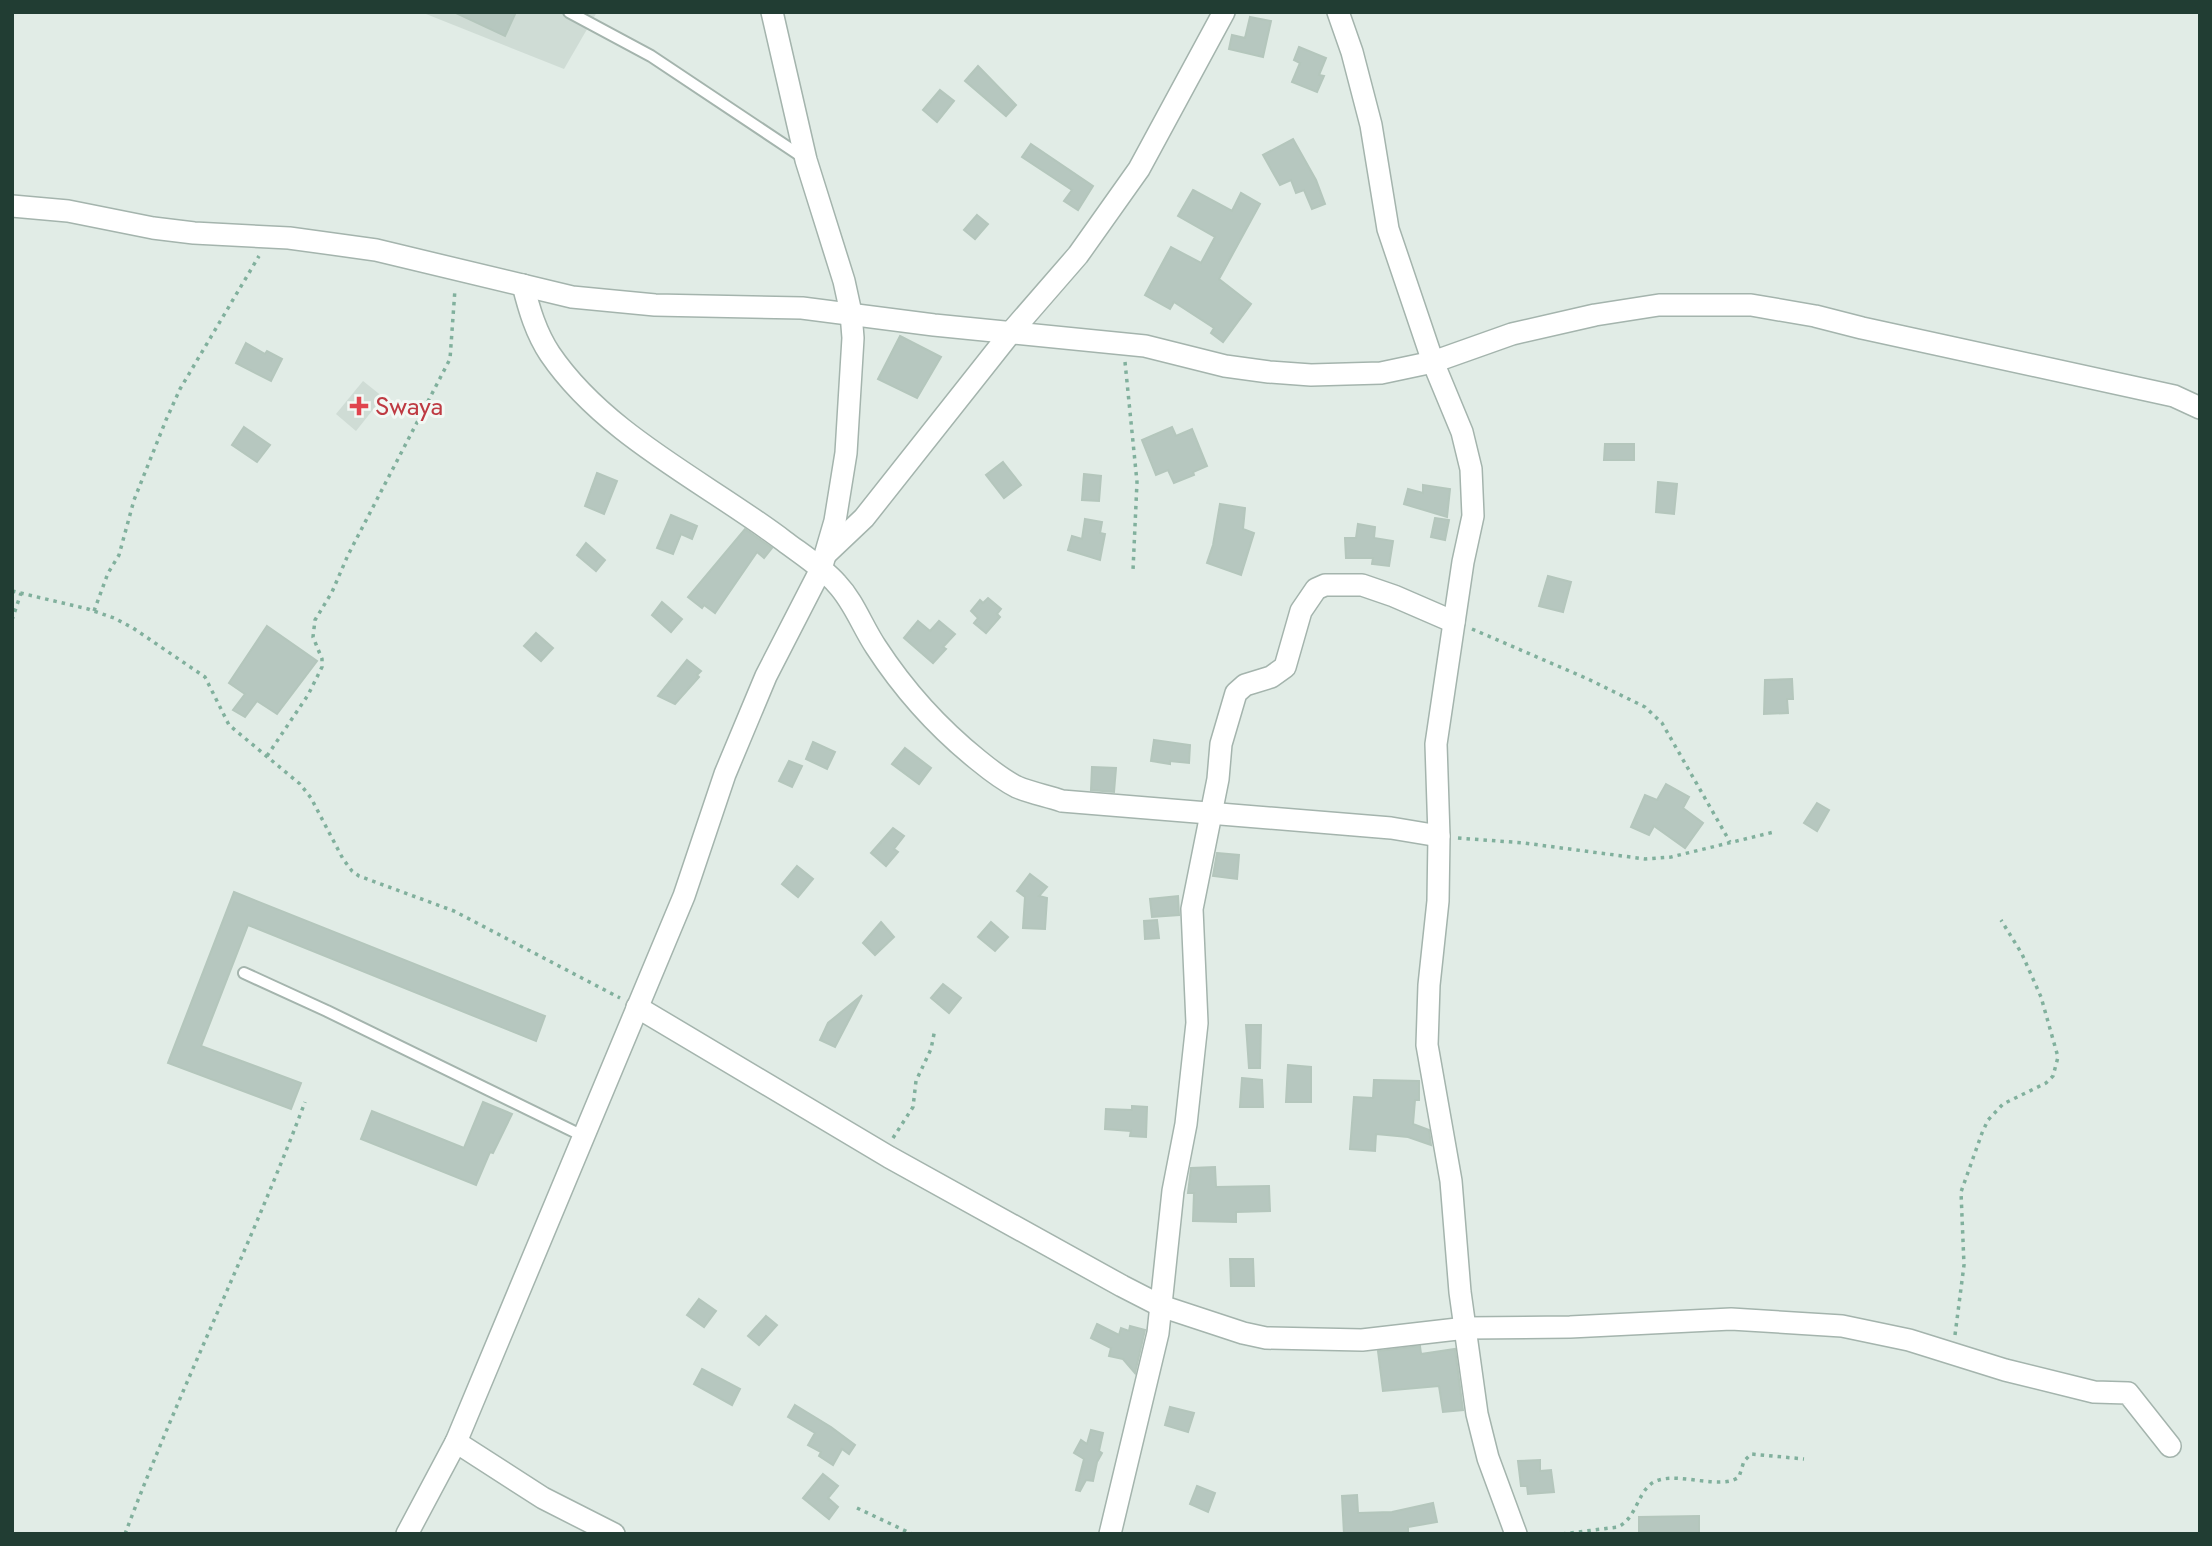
<svg xmlns="http://www.w3.org/2000/svg" width="2212" height="1546" font-family="Jost,sans-serif">
<style>
.built{fill:#cfdcd5}
.building{fill:#b6c7bf;stroke:#b4c6bc;stroke-width:2}
.lines{fill:none;stroke-linecap:round;stroke-linejoin:round}
.lane-casing{stroke:#a4b4ad;stroke-width:14}
.street-casing{stroke:#a4b4ad;stroke-width:24}
.path{stroke:#81b09d;stroke-width:3.5;stroke-dasharray:3.5 5;stroke-linecap:butt}
.lane{stroke:#fff;stroke-width:10}
.street{stroke:#fff;stroke-width:21}
.health-dot{fill:#e0444e;stroke:#f2f8f4;stroke-width:2.5}
.labels{text-anchor:middle;dominant-baseline:central;stroke-width:6;stroke-linejoin:round;paint-order:stroke}
.health-label{font-size:26px;fill:#be3a42;stroke:#f2f8f4;text-anchor:start}
</style>
<rect width="100%" height="100%" fill="#e1ece6"/>
<g class="built">
<path d="M 421,12 L 597,12 L 564,69 Z"/>
<path d="M 363,381 L 383,397 L 356,431 L 336,414 Z"/>
</g>
<g class="building">
<path d="M 454,12 L 516,12 L 505,36 Z"/>
<path d="M 1250,17 L 1271,21 L 1263,57 L 1229,49 L 1232,35 L 1245,38 Z"/>
<path d="M 1299,47 L 1326,58 L 1319,75 L 1324,76 L 1317,92 L 1292,82 L 1300,63 L 1294,60 Z"/>
<path d="M 978,66 L 1016,105 L 1006,116 L 965,81 Z"/>
<path d="M 940,90 L 954,101 L 937,122 L 923,110 Z"/>
<path d="M 1293,139 L 1316,180 L 1325,204 L 1312,209 L 1304,190 L 1296,193 L 1291,180 L 1280,185 L 1263,155 Z"/>
<path d="M 1031,144 L 1093,186 L 1078,210 L 1064,201 L 1072,190 L 1022,157 Z"/>
<path d="M 1193,190 L 1232,211 L 1241,193 L 1260,204 L 1219,279 L 1251,304 L 1223,342 L 1211,333 L 1214,328 L 1174,302 L 1170,309 L 1145,295 L 1171,247 L 1201,263 L 1215,237 L 1178,216 Z"/>
<path d="M 977,215 L 988,224 L 975,239 L 964,230 Z"/>
<path d="M 900,336 L 941,357 L 917,398 L 878,379 Z"/>
<path d="M 246,343 L 265,354 L 267,351 L 282,359 L 271,381 L 236,363 Z"/>
<path d="M 244,427 L 270,445 L 257,462 L 232,445 Z"/>
<path d="M 1172,427 L 1176,436 L 1192,429 L 1207,466 L 1193,472 L 1194,475 L 1174,483 L 1168,470 L 1156,475 L 1142,440 Z"/>
<path d="M 1605,444 L 1634,444 L 1634,460 L 1604,460 Z"/>
<path d="M 1003,462 L 1021,485 L 1004,498 L 986,475 Z"/>
<path d="M 597,473 L 617,481 L 604,514 L 585,506 Z"/>
<path d="M 1084,474 L 1101,476 L 1099,501 L 1082,500 Z"/>
<path d="M 1658,482 L 1677,484 L 1674,514 L 1656,512 Z"/>
<path d="M 1423,485 L 1450,489 L 1447,517 L 1404,504 L 1408,489 L 1423,493 Z"/>
<path d="M 1220,504 L 1245,508 L 1243,529 L 1254,533 L 1241,575 L 1207,563 L 1213,545 Z"/>
<path d="M 671,515 L 697,526 L 692,539 L 681,534 L 673,554 L 657,548 Z"/>
<path d="M 1435,518 L 1449,520 L 1445,540 L 1431,537 Z"/>
<path d="M 1085,519 L 1102,522 L 1100,533 L 1105,534 L 1100,560 L 1068,550 L 1072,536 L 1082,539 Z"/>
<path d="M 1358,524 L 1375,527 L 1374,538 L 1393,541 L 1389,566 L 1372,564 L 1373,558 L 1346,558 L 1345,538 L 1356,538 Z"/>
<path d="M 745,529 L 772,548 L 764,558 L 757,552 L 715,613 L 704,605 L 702,608 L 688,597 Z"/>
<path d="M 586,543 L 605,560 L 596,571 L 577,555 Z"/>
<path d="M 1548,576 L 1571,582 L 1563,612 L 1539,606 Z"/>
<path d="M 988,598 L 1001,609 L 997,614 L 1000,617 L 986,633 L 974,623 L 978,618 L 971,611 L 980,600 L 983,603 Z"/>
<path d="M 662,602 L 682,619 L 671,632 L 652,615 Z"/>
<path d="M 918,621 L 930,631 L 939,621 L 955,634 L 943,647 L 946,649 L 933,663 L 904,638 Z"/>
<path d="M 267,626 L 317,661 L 277,714 L 257,701 L 245,717 L 233,710 L 245,694 L 229,683 Z"/>
<path d="M 536,633 L 553,648 L 541,661 L 524,646 Z"/>
<path d="M 687,660 L 701,671 L 697,675 L 699,677 L 675,704 L 658,696 Z"/>
<path d="M 1792,679 L 1793,699 L 1787,699 L 1788,713 L 1764,714 L 1765,680 Z"/>
<path d="M 1154,740 L 1190,745 L 1189,763 L 1170,761 L 1170,764 L 1151,761 Z"/>
<path d="M 813,742 L 835,752 L 827,769 L 806,759 Z"/>
<path d="M 905,748 L 931,768 L 919,784 L 892,764 Z"/>
<path d="M 789,761 L 802,766 L 792,787 L 779,781 Z"/>
<path d="M 1092,767 L 1116,768 L 1114,792 L 1091,790 Z"/>
<path d="M 1666,784 L 1689,797 L 1683,808 L 1703,823 L 1685,848 L 1654,826 L 1649,835 L 1631,827 L 1645,795 L 1657,800 Z"/>
<path d="M 1817,803 L 1829,810 L 1817,831 L 1804,823 Z"/>
<path d="M 893,828 L 904,836 L 894,849 L 898,852 L 886,866 L 871,853 Z"/>
<path d="M 1217,853 L 1239,855 L 1237,879 L 1213,876 Z"/>
<path d="M 797,866 L 813,879 L 798,897 L 782,884 Z"/>
<path d="M 1030,874 L 1047,887 L 1039,896 L 1047,898 L 1045,929 L 1023,928 L 1025,897 L 1017,891 Z"/>
<path d="M 234,892 L 545,1016 L 536,1041 L 248,925 L 201,1046 L 301,1083 L 291,1109 L 168,1063 Z"/>
<path d="M 1178,896 L 1179,915 L 1152,917 L 1150,899 Z"/>
<path d="M 1157,920 L 1159,938 L 1145,939 L 1144,921 Z"/>
<path d="M 881,922 L 894,937 L 875,955 L 863,943 Z"/>
<path d="M 991,922 L 1008,937 L 995,951 L 978,937 Z"/>
<path d="M 943,984 L 961,998 L 949,1013 L 931,998 Z"/>
<path d="M 862,995 L 835,1047 L 820,1040 L 828,1023 Z"/>
<path d="M 1246,1025 L 1261,1025 L 1260,1068 L 1249,1068 Z"/>
<path d="M 1288,1065 L 1311,1067 L 1311,1102 L 1286,1102 Z"/>
<path d="M 1242,1078 L 1262,1080 L 1263,1107 L 1240,1107 Z"/>
<path d="M 1374,1080 L 1419,1081 L 1419,1100 L 1415,1100 L 1413,1124 L 1429,1130 L 1431,1145 L 1408,1137 L 1376,1134 L 1375,1151 L 1350,1149 L 1354,1097 L 1373,1098 Z"/>
<path d="M 483,1102 L 512,1114 L 493,1153 L 490,1152 L 476,1185 L 361,1139 L 372,1111 L 464,1148 Z"/>
<path d="M 1132,1106 L 1147,1107 L 1146,1137 L 1130,1136 L 1131,1131 L 1105,1129 L 1106,1109 L 1132,1110 Z"/>
<path d="M 1215,1167 L 1216,1187 L 1269,1186 L 1270,1211 L 1236,1212 L 1236,1222 L 1193,1221 L 1194,1193 L 1188,1193 L 1191,1168 Z"/>
<path d="M 1230,1259 L 1253,1259 L 1254,1286 L 1231,1286 Z"/>
<path d="M 699,1299 L 716,1311 L 704,1327 L 687,1315 Z"/>
<path d="M 766,1316 L 777,1325 L 759,1345 L 748,1336 Z"/>
<path d="M 1097,1324 L 1119,1335 L 1121,1328 L 1129,1331 L 1130,1326 L 1145,1330 L 1135,1373 L 1123,1359 L 1109,1356 L 1111,1348 L 1091,1338 Z"/>
<path d="M 1420,1346 L 1421,1354 L 1455,1349 L 1463,1410 L 1443,1412 L 1439,1386 L 1383,1391 L 1378,1351 Z"/>
<path d="M 702,1369 L 740,1389 L 732,1405 L 694,1384 Z"/>
<path d="M 795,1405 L 831,1427 L 855,1445 L 849,1454 L 842,1449 L 833,1465 L 819,1456 L 821,1452 L 808,1445 L 815,1433 L 788,1417 Z"/>
<path d="M 1170,1407 L 1194,1413 L 1188,1432 L 1165,1425 Z"/>
<path d="M 1091,1430 L 1103,1433 L 1099,1451 L 1102,1453 L 1097,1462 L 1093,1481 L 1086,1480 L 1080,1491 L 1076,1490 L 1084,1459 L 1074,1453 L 1081,1440 L 1087,1444 Z"/>
<path d="M 1540,1460 L 1540,1471 L 1551,1470 L 1554,1492 L 1528,1494 L 1527,1486 L 1521,1486 L 1518,1461 Z"/>
<path d="M 823,1474 L 838,1486 L 828,1498 L 838,1507 L 829,1519 L 803,1498 Z"/>
<path d="M 1197,1486 L 1215,1493 L 1208,1512 L 1190,1504 Z"/>
<path d="M 1357,1495 L 1358,1513 L 1392,1512 L 1433,1503 L 1437,1522 L 1408,1527 L 1408,1534 L 1344,1534 L 1342,1496 Z"/>
<path d="M 1699,1516 L 1699,1534 L 1639,1534 L 1639,1517 Z"/>
</g>
<g class="lines">
<defs>
<g id="lane">
<path d="M 569,12 L 651,56 L 804,158"/>
<path d="M 244,973 L 327,1011 L 583,1136"/>
</g>
<g id="street">
<path d="M 1338,12 L 1352,52 L 1371,125 L 1388,229 L 1433,362 L 1462,432 L 1471,469 L 1473,516 L 1463,562 L 1436,744 L 1439,836 L 1438,901 L 1429,985 L 1427,1045 L 1451,1181 L 1460,1292 L 1477,1414 L 1488,1458 L 1516,1534"/>
<path d="M 12,206 L 68,211 L 153,228 L 194,233 L 289,238 L 376,250 L 572,297 L 655,305 L 802,308 L 934,325 L 1145,346 L 1225,366 L 1269,372 L 1311,375 L 1381,373 L 1433,362 L 1512,334 L 1595,315 L 1659,305 L 1751,305 L 1815,316 L 1862,328 L 2174,396 L 2200,408"/>
<path d="M 523,285 C 529,309 536,333 550,354 C 605,435 706,482 784,541 C 801,554 822,567 837,584 C 854,602 862,626 876,647 C 904,690 937,727 978,760 C 989,769 1003,780 1017,787 C 1031,793 1048,796 1062,801 L 1391,828 L 1439,836"/>
<path d="M 826,554 L 864,518 L 1012,331 L 1078,255 L 1139,169 L 1224,12"/>
<path d="M 637,1007 L 889,1157 L 1122,1286 L 1161,1306 L 1243,1333 L 1266,1338 L 1362,1340 L 1466,1328 L 1570,1327 L 1731,1319 L 1842,1326 L 1909,1340 L 2005,1370 L 2094,1392 L 2128,1393 L 2170,1446"/>
<path d="M 456,1442 L 543,1498 L 614,1534"/>
<path d="M 407,1534 L 456,1442 L 684,896 L 725,774 L 766,676 L 821,569 L 835,521 L 846,453 L 853,338 L 851,313 L 844,281 L 806,160 L 772,12"/>
<path d="M 1110,1534 L 1158,1333 L 1173,1191 L 1186,1124 L 1197,1023 L 1192,909 L 1218,779 L 1221,744 L 1236,693 L 1245,685 L 1271,677 L 1285,667 L 1301,611 L 1316,589 L 1325,585 L 1362,585 L 1394,596 L 1454,622"/>
</g>
</defs>
<use href="#lane" class="lane-casing"/>
<use href="#street" class="street-casing"/>
<g class="path">
<path d="M 1125,362 L 1137,482 L 1133,570"/>
<path d="M 12,591 L 88,609 L 114,618 L 133,628 L 205,677 L 229,725 L 300,784 L 311,798 L 343,859 L 352,871 L 359,876 L 454,911 L 620,998"/>
<path d="M 94,611 L 108,573 L 119,555 L 134,500 L 166,420 L 180,389 L 259,256"/>
<path d="M 12,620 L 21,593"/>
<path d="M 1472,629 L 1588,679 L 1645,707 L 1662,723 L 1730,842"/>
<path d="M 267,756 L 308,695 L 322,667 L 322,659 L 313,637 L 315,620 L 332,592 L 348,555 L 450,359 L 455,289"/>
<path d="M 1458,838 L 1524,843 L 1645,859 L 1671,857 L 1774,832"/>
<path d="M 893,1138 L 913,1107 L 916,1081 L 931,1049 L 935,1029"/>
<path d="M 1955,1335 L 1964,1265 L 1961,1192 L 1982,1133 L 1988,1120 L 2003,1104 L 2046,1083 L 2053,1076 L 2058,1057 L 2041,997 L 2022,954 L 2001,920"/>
<path d="M 857,1508 L 912,1534"/>
<path d="M 125,1534 C 180,1388 250,1248 305,1102"/>
<path d="M 1562,1534 L 1618,1527 C 1639,1517 1637,1486 1659,1480 C 1682,1473 1721,1490 1739,1477 L 1744,1461 L 1751,1454 L 1804,1459"/>
</g>
<use href="#lane" class="lane"/>
<use href="#street" class="street"/>
</g>
<path class="health-dot" d="M355.5 395.5h7v7h7v7h-7v7h-7v-7h-7v-7h7z"/>
<g class="labels">
<g class="health-label">
<text x="375" y="406">Swaya</text>
</g>
</g>
<rect width="2212" height="1546" fill="none" stroke="#213d33" stroke-width="28"/>
</svg>
